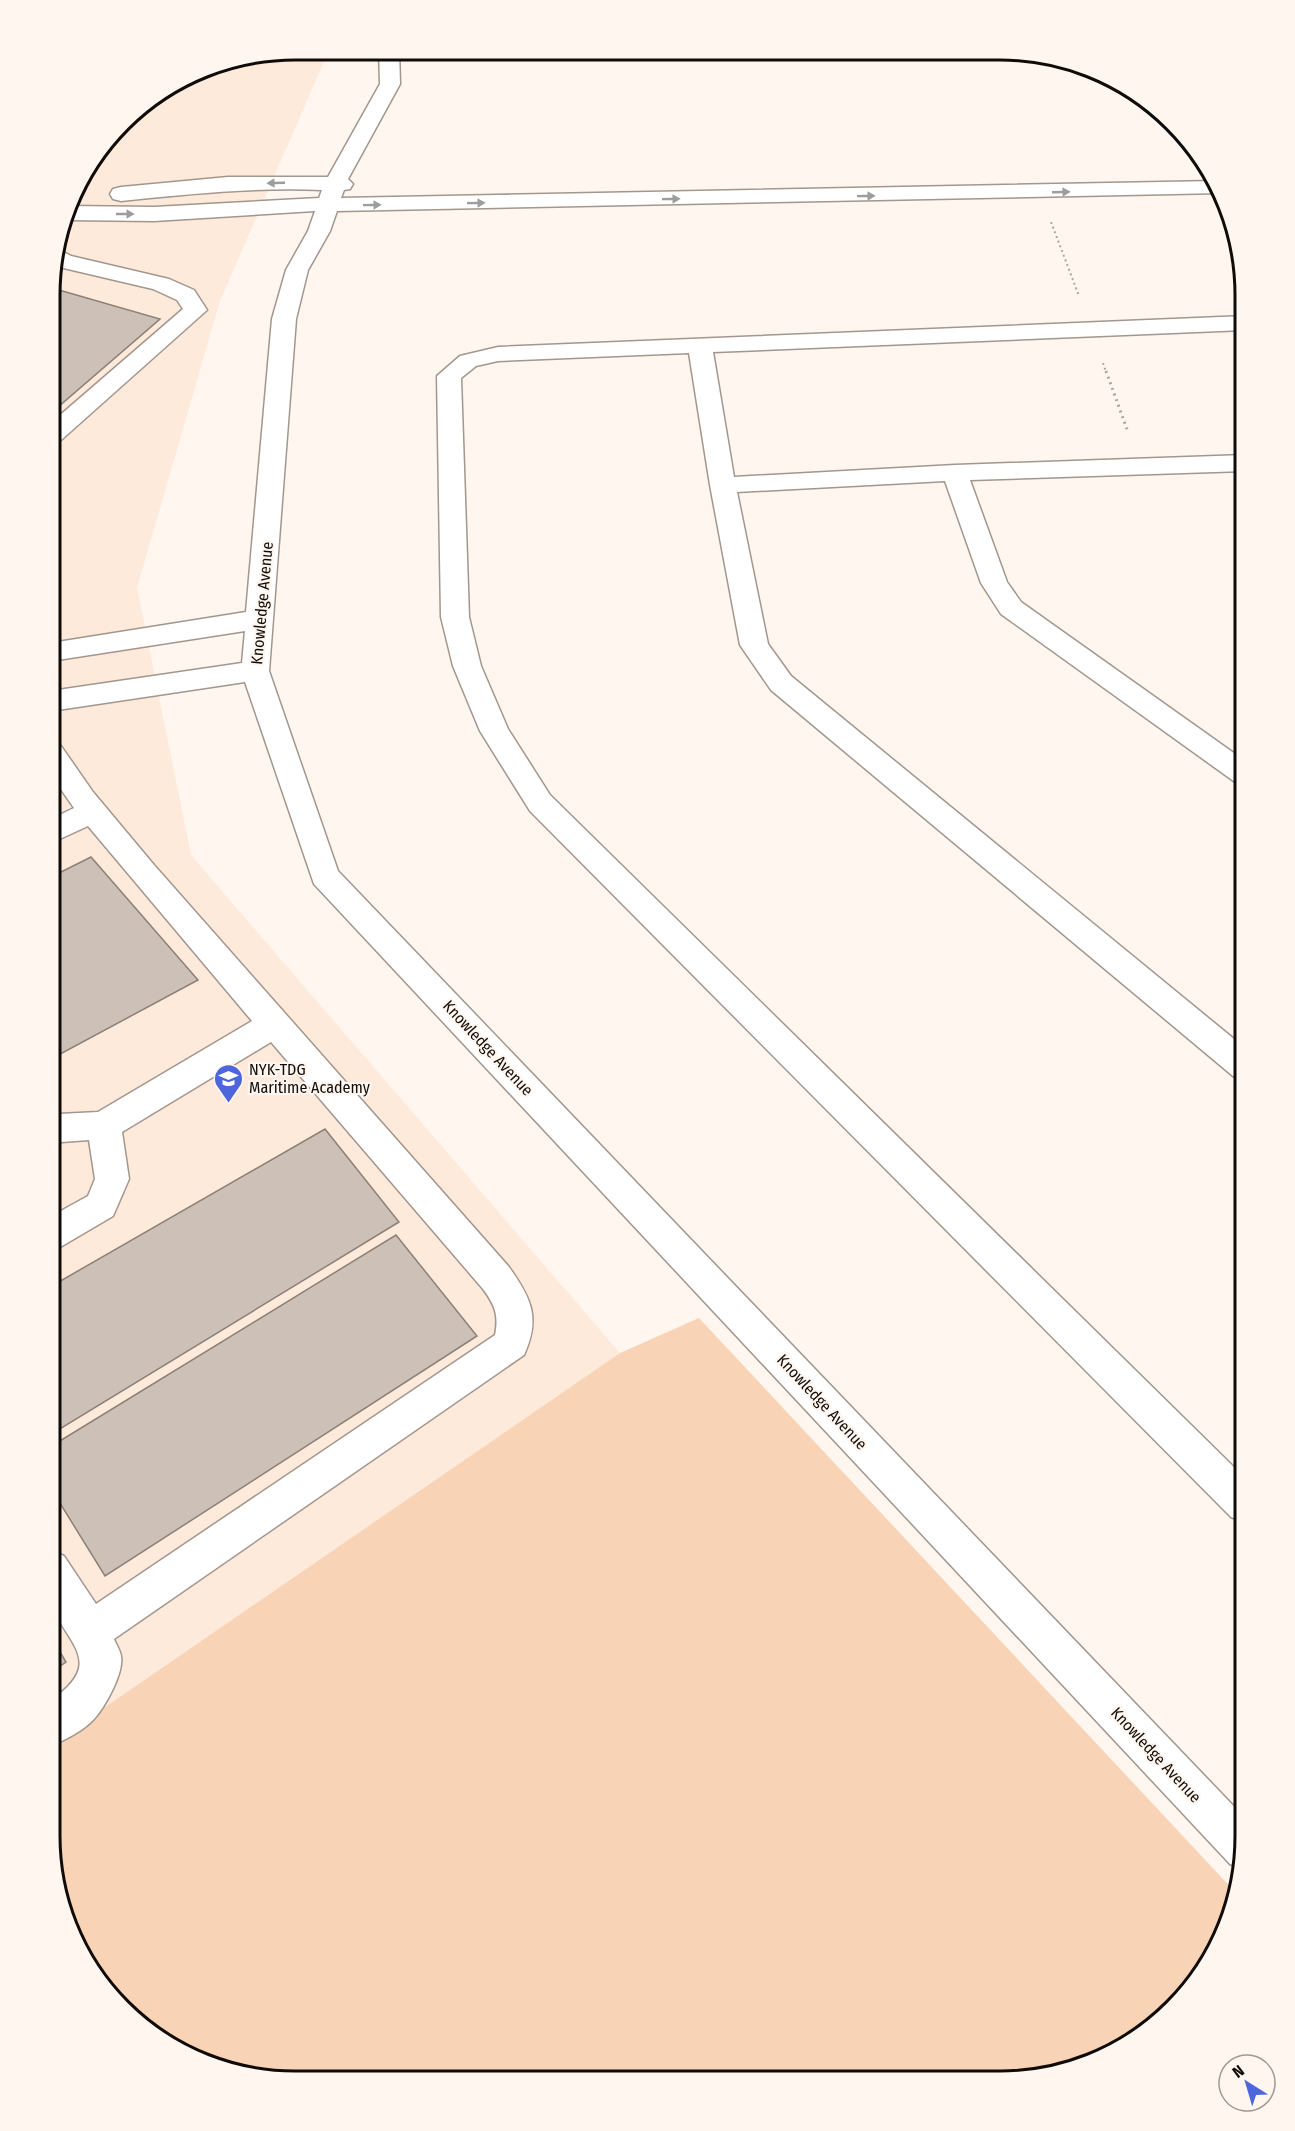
<svg xmlns="http://www.w3.org/2000/svg" width="1295" height="2131" font-family="'Fira Sans Condensed',sans-serif">
<style>
.built{fill:#feeadb}
.green{fill:#f9d3b5}
.building{fill:#cdc0b6;stroke:#8c7f76;stroke-width:1.5}
.lines{fill:none;stroke-linecap:round;stroke-linejoin:round}
.minor-casing{stroke:#a3968d;stroke-width:3}
.path-far1{stroke:#ada5a0;stroke-width:2;stroke-dasharray:2 3;stroke-linecap:butt}
.path{stroke:#ada5a0;stroke-width:3;stroke-dasharray:2 4;stroke-linecap:butt}
.minor{fill:#fff;fill-rule:evenodd}
.oneway{fill:#9f9d9c}
.labels{text-anchor:middle;dominant-baseline:central;stroke-width:4.5;stroke-linejoin:round;paint-order:stroke}
.street-label{font-size:16px;fill:#0f0b08;stroke:#fff6f0}
.poi-label{font-size:16px;fill:#0f0b08;stroke:#fff6f0;text-anchor:start}
.rim{fill:none;stroke:#0f0b08;stroke-width:3}
</style>
<rect width="100%" height="100%" fill="#fff6f0"/>
<path class="built" d="M 295,50 L 329,50 L 220,301 L 137,588 L 191,855 L 620,1353 L 50,1745 L 52,263 L 75,186 L 133,111 L 201,68 Z"/>
<path class="green" d="M 699,1318 L 1237,1894 L 1232,1915 L 1195,1985 L 1150,2031 L 1094,2063 L 1000,2081 L 263,2079 L 201,2063 L 145,2031 L 100,1985 L 68,1930 L 50,1836 L 50,1745 L 620,1353 Z"/>
<g class="building">
<path d="M 52,288 L 160,319 L 51,413 Z"/>
<path d="M 91,857 L 198,980 L 51,1059 L 51,877 Z"/>
<path d="M 325,1129 L 399,1222 L 50,1435 L 50,1287 Z"/>
<path d="M 396,1235 L 477,1336 L 105,1576 L 50,1487 L 50,1447 Z"/>
<path d="M 50,1635 L 66,1662 L 50,1673 Z"/>
</g>
<g class="lines">
<defs>
<g id="minor">
<path d="M 379,50 L 399,50 L 400,84 L 348,179 L 353,184 L 350,189 L 344,190 L 341,198 L 1215,181 L 1222,193 L 337,211 L 330,231 L 308,270 L 296,319 L 269,671 L 338,871 L 1245,1818 L 1245,1852 L 1242,1869 L 1230,1864 L 314,884 L 245,682 L 51,711 L 51,691 L 242,663 L 245,631 L 51,661 L 51,643 L 246,612 L 272,319 L 286,270 L 308,231 L 315,211 L 154,221 L 67,220 L 65,219 L 69,206 L 154,207 L 319,198 L 322,190 C 255,187 188,194 121,201 L 113,199 L 110,194 L 113,189 L 121,187 L 228,177 L 328,177 L 380,84 Z"/>
<path d="M 56,248 L 71,256 L 169,279 L 194,290 L 207,310 L 60,441 L 51,443 L 51,423 L 183,309 L 177,300 L 153,289 L 55,266 L 52,263 Z"/>
<path d="M 1245,316 L 1245,330 L 713,352 L 734,477 L 955,465 L 1245,455 L 1245,471 L 970,480 L 1007,582 L 1021,602 L 1245,761 L 1245,785 L 1235,782 L 1001,614 L 981,583 L 945,481 L 737,492 L 768,644 L 791,676 L 1245,1048 L 1245,1080 L 1233,1076 L 771,690 L 740,645 L 710,485 L 689,353 L 498,361 L 476,366 L 461,378 L 469,617 L 481,666 L 508,729 L 550,795 L 1245,1478 L 1245,1522 L 1231,1517 L 530,811 L 480,731 L 453,666 L 441,617 L 437,376 L 460,356 L 498,347 Z"/>
<path d="M 51,743 L 61,746 L 93,792 L 154,865 L 509,1267 C 531,1298 541,1318 524,1355 L 114,1639 C 116,1644 120,1650 121,1656 C 124,1673 105,1707 94,1719 C 83,1731 65,1740 50,1746 L 50,1701 C 105,1663 70,1647 51,1605 C 46,1595 50,1563 50,1550 L 64,1556 L 96,1604 L 495,1335 C 499,1315 495,1305 483,1289 L 271,1042 L 122,1132 L 129,1179 L 113,1216 L 62,1246 L 50,1250 L 50,1217 L 88,1196 L 95,1179 L 89,1140 L 62,1142 L 50,1146 L 50,1117 L 59,1114 L 98,1112 L 252,1021 L 88,826 L 51,843 L 51,819 L 74,808 L 51,775 Z"/>
</g>
</defs>
<use href="#minor" class="minor-casing"/>
<g class="path-far1">
<path d="M 1051,222 L 1079,296"/>
<path d="M 1103,363 L 1106,372"/>
</g>
<path class="path" d="M 1106,371 L 1128,432"/>
<use href="#minor" class="minor"/>
</g>
<defs><path id="oneway-solid" d="M-6-.8H1V-3.2L6.5 0L1 3.2V.8H-6Z" transform="scale(1.5)"/></defs>
<g class="oneway">
<use href="#oneway-solid" transform="translate(276 183) rotate(178)"/>
<use href="#oneway-solid" transform="translate(1061 192) rotate(-2)"/>
<use href="#oneway-solid" transform="translate(866 196) rotate(-1)"/>
<use href="#oneway-solid" transform="translate(671 199) rotate(-1)"/>
<use href="#oneway-solid" transform="translate(476 203) rotate(-1)"/>
<use href="#oneway-solid" transform="translate(372 205) rotate(-1)"/>
<use href="#oneway-solid" transform="translate(125 214)"/>
</g>
<defs>
<symbol id="school-pin" viewBox="-11 -11 22 30"><path d="M0 17L-7.5 6A9.5 9.5 0 1 1 7.5 6Z" fill="#4d66db" stroke="#fff6f0"/><path d="M0-5L7-2L0 1L-7-2ZM-4 1L0 2.5L4 1V4Q0 6-4 4Z" fill="#fff"/></symbol>
</defs>
<g fill-rule="evenodd">
<use href="#school-pin" x="212" y="1062" width="33" height="45"/>
</g>
<g class="labels">
<g class="street-label">
<text transform="translate(262 603) rotate(-85)">Knowledge Avenue</text>
<text transform="translate(488 1048) rotate(47)">Knowledge Avenue</text>
<text transform="translate(822 1402) rotate(47)">Knowledge Avenue</text>
<text transform="translate(1156 1755) rotate(47)">Knowledge Avenue</text>
</g>
<g class="poi-label">
<text x="249" y="1069">NYK-TDG<tspan x="249" dy="18">Maritime Academy</tspan></text>
</g>
</g>
<path d="M0 0H1295V2131H0ZM295 60H1000A235 235 0 0 1 1235 295V1836A235 235 0 0 1 1000 2071H295A235 235 0 0 1 60 1836V295A235 235 0 0 1 295 60Z" fill="#fff6f0" fill-rule="evenodd"/>
<path class="rim" d="M295 60H1000A235 235 0 0 1 1235 295V1836A235 235 0 0 1 1000 2071H295A235 235 0 0 1 60 1836V295A235 235 0 0 1 295 60Z"/>
<g transform="translate(1247 2083) rotate(323)"><circle r="28" fill="#fff6f0" stroke="#9f9893" stroke-width="1.5"/>
<path d="M0-4.5L10 22L0 15L-10 22Z" fill="#4d66db"/>
<text y="-9" font-size="16" font-weight="bold" text-anchor="middle" fill="#0f0b08">N</text>
</g>
</svg>
